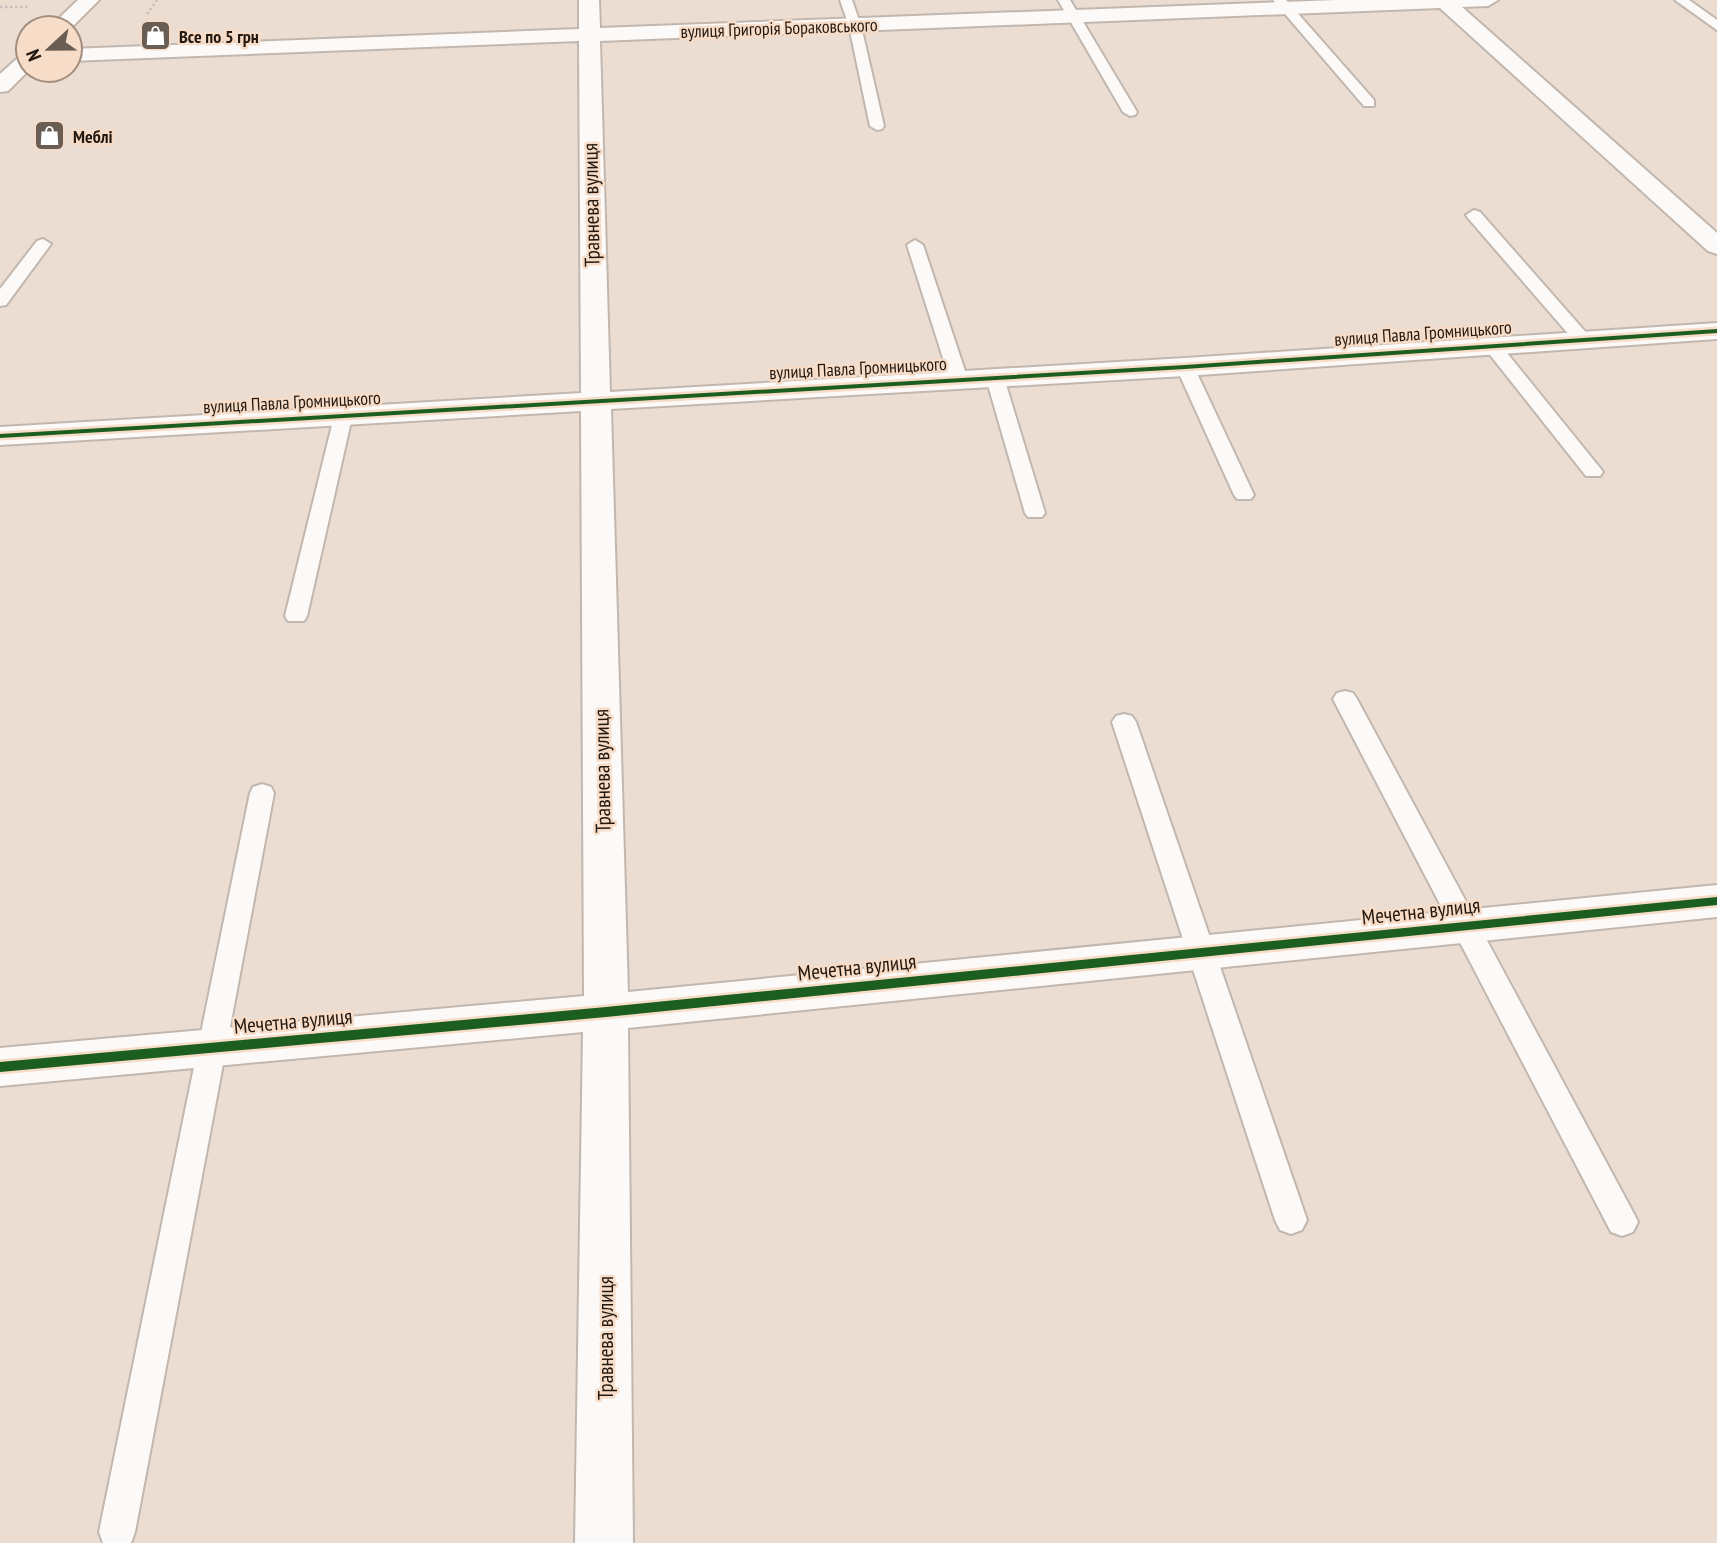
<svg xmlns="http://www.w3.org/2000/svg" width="1717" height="1543" font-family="'PT Sans Narrow',sans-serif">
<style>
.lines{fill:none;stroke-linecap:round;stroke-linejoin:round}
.service-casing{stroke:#c2b7ae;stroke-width:4}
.minor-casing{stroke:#c2b7ae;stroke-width:4}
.secondary-casing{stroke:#c2b7ae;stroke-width:4}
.path{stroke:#c6c1bd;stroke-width:2.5;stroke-dasharray:2.5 2.5;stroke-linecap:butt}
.service{fill:#fcfaf8;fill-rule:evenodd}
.minor{fill:#fcfaf8;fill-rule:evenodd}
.secondary{fill:#fcfaf8;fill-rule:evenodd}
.cycleway-casing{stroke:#f7dcc7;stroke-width:5}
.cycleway{fill:#1b5e20;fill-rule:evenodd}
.labels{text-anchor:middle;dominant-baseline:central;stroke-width:5;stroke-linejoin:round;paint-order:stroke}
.far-street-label{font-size:18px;fill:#221810;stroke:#f7dcc7}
.far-poi-label{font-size:18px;font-weight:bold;fill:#221810;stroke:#f7dcc7;text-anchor:start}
.street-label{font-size:21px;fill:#221810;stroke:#f7dcc7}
</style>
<rect width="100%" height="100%" fill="#ecddd2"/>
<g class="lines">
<defs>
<g id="service">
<path d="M 840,0 L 852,0 L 861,26 L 884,126 L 882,129 L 877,130 L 870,126 L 849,26 Z"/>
<path d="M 1058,0 L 1070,0 L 1137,112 L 1135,115 L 1130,116 L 1123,112 Z"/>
<path d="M 1273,0 L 1286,0 L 1374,100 L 1374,106 L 1364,106 Z"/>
<path d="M 1675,0 L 1689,0 L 1717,20 L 1717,30 Z"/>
<path d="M 1474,210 L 1480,212 L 1589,336 L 1592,340 L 1589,344 L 1577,344 L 1468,218 L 1466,215 Z"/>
<path d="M 43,239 L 51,244 L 6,305 L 0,306 L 0,289 L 37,241 Z"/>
<path d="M 915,240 L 923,245 L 968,380 L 965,384 L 959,386 L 950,380 L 907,245 Z"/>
<path d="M 1492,341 L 1498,342 L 1600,468 L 1603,472 L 1600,476 L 1586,476 L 1483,346 Z"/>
<path d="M 1185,362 L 1194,367 L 1254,495 L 1251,499 L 1237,499 L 1234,495 L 1176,367 Z"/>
<path d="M 995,372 L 1004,378 L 1045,513 L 1042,517 L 1028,517 L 1025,513 L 986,378 Z"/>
<path d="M 343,411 L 352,417 L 307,616 L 304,621 L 288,621 L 285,616 L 334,417 Z"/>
<path d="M 1345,691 L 1353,693 L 1357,699 L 1633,1212 L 1638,1222 L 1633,1232 L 1622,1236 L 1611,1232 L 1333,699 L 1337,693 Z"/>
<path d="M 1124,714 L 1132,716 L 1136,722 L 1307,1220 L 1302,1230 L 1291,1234 L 1280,1230 L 1275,1220 L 1112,722 L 1116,716 Z"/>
<path d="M 262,784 L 271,787 L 274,793 L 135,1532 L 131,1543 L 103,1543 L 99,1532 L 250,793 L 253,787 Z"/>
</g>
<path id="minor" d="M 579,0 L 599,0 L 600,28 L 1336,0 L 1498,0 L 1488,6 L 1462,7 L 1717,233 L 1717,254 L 1708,251 L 1440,8 L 600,41 L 610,392 L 1185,358 L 1717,323 L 1717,339 L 1185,376 L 611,409 L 628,992 L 1717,885 L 1717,917 L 628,1028 L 633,1543 L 575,1543 L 583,1032 L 0,1086 L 0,1048 L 584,996 L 581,411 L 0,445 L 0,427 L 581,393 L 579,41 L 70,61 L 70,49 L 579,29 Z"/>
<g id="secondary">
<path d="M 78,0 L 99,0 L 70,29 L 49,28 Z"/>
<path d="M 28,53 L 29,70 L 8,91 L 0,92 L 0,74 L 21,55 Z"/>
</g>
</defs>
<use href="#service" class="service-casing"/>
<use href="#minor" class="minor-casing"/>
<use href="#secondary" class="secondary-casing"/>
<g class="path">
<path d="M 0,7 L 28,7"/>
<path d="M 147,14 L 157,0"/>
</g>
<use href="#service" class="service"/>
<use href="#minor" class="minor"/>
<use href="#secondary" class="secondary"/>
<defs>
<g id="cycleway">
<path d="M 1717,329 L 1717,333 L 1185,369 L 0,438 L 0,434 L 1185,365 Z"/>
<path d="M 1717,897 L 1717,905 L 606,1017 L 0,1072 L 0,1062 L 606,1007 Z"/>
</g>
</defs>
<use href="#cycleway" class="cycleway-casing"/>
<use href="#cycleway" class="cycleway"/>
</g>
<defs>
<symbol id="shop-square" viewBox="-11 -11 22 22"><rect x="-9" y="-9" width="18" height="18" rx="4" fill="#695d54" stroke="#f7dcc7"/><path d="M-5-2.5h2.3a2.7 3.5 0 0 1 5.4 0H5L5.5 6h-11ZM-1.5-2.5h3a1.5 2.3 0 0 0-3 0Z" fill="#fff"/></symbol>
</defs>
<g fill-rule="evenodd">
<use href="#shop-square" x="138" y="18" width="35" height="35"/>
<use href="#shop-square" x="32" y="118" width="35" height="35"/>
</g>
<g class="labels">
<g class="far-street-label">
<text transform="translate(779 28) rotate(-2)">вулиця Григорія Бораковського</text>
<text transform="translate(1423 333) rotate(-4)">вулиця Павла Громницького</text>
<text transform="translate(858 368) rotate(-3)">вулиця Павла Громницького</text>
<text transform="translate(292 402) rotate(-3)">вулиця Павла Громницького</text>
</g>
<g class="far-poi-label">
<text x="179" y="36">Все по 5 грн</text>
<text x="73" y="136">Меблі</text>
</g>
<g class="street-label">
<text transform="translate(591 205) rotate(-91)">Травнева вулиця</text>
<text transform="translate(602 771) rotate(-91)">Травнева вулиця</text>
<text transform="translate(1421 911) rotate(-6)">Мечетна вулиця</text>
<text transform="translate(857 967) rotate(-6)">Мечетна вулиця</text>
<text transform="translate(293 1021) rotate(-5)">Мечетна вулиця</text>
<text transform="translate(605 1338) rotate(-90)">Травнева вулиця</text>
</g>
</g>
<g transform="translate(49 49) rotate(248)"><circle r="33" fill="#f7dcc7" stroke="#a28e7e" stroke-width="2"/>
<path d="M0-5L12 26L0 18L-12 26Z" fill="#695d54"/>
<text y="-10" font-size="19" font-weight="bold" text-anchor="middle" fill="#221810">N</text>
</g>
</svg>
